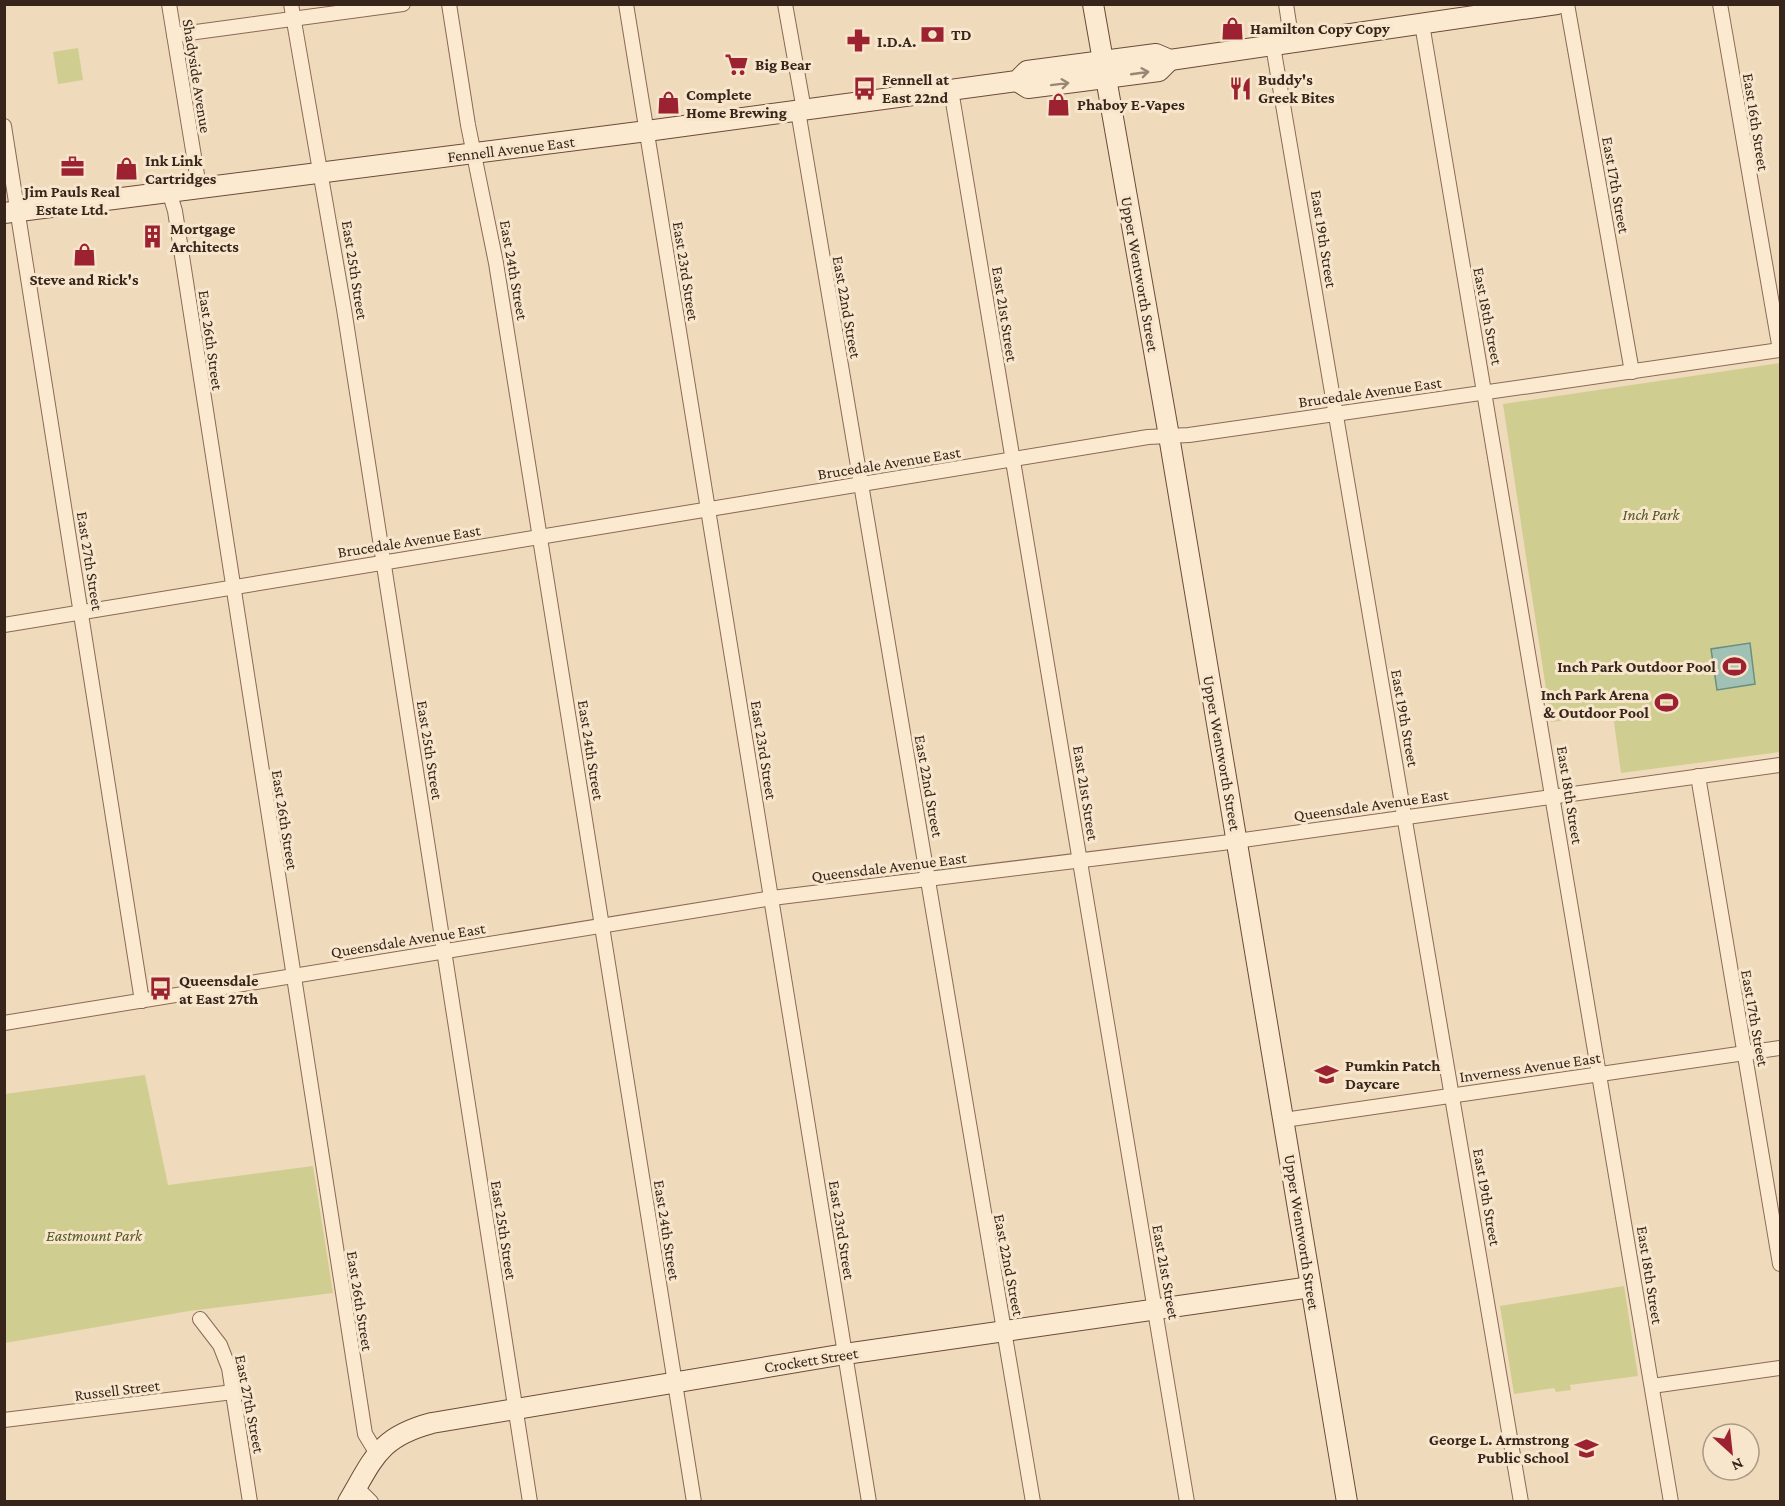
<svg xmlns="http://www.w3.org/2000/svg" width="1785" height="1506" font-family="'Crimson Pro',serif">
<style>
.green{fill:#cfce90}
.water{fill:#a1c1b4;stroke:#688f80;stroke-width:1.5}
.lines{fill:none;stroke-linecap:round;stroke-linejoin:round}
.street-casing{stroke:#896a55;stroke-width:16}
.secondary-casing{stroke:#6b4b38;stroke-width:22}
.street{stroke:#fbe9d0;stroke-width:14}
.secondary{stroke:#fbe9d0;stroke-width:20}
.oneway{stroke:#998776}
.labels{text-anchor:middle;dominant-baseline:central;stroke-width:6;stroke-linejoin:round;paint-order:stroke}
.poi-label{font-size:16px;font-weight:bold;fill:#37251b;stroke:#f7e6cc;text-anchor:start}
.street-label{font-size:16px;fill:#37251b;stroke:#f7e6cc}
.park-label{font-size:16px;font-style:italic;fill:#4e5520;stroke:#f7e6cc}
</style>
<rect width="100%" height="100%" fill="#f0dabc"/>
<g class="green">
<path d="M 78,48 L 83,80 L 58,84 L 53,52 Z"/>
<path d="M 1780,363 L 1780,752 L 1621,773 L 1613,715 L 1551,722 L 1503,404 Z"/>
<path d="M 145,1075 L 168,1185 L 313,1166 L 333,1293 L 189,1311 L 5,1343 L 5,1094 Z"/>
<path d="M 1624,1286 L 1638,1376 L 1570,1385 L 1571,1390 L 1556,1392 L 1554,1388 L 1514,1394 L 1500,1306 Z"/>
</g>
<path class="water" d="M 1750,643 L 1755,684 L 1717,690 L 1711,649 Z"/>
<g class="lines">
<defs>
<g id="street">
<path d="M 169,4 L 199,187"/>
<path d="M 291,4 L 344,309 L 530,1502"/>
<path d="M 449,4 L 468,125 L 496,263 L 694,1502"/>
<path d="M 626,4 L 869,1502"/>
<path d="M 785,4 L 804,110"/>
<path d="M 1286,4 L 1292,43"/>
<path d="M 1567,4 L 1632,372"/>
<path d="M 1720,4 L 1780,350"/>
<path d="M 1422,24 L 1671,1502"/>
<path d="M 174,35 L 403,4"/>
<path d="M 1273,46 L 1521,1502"/>
<path d="M 951,90 L 1187,1502"/>
<path d="M 798,111 L 1033,1502"/>
<path d="M 4,126 L 142,1001"/>
<path d="M 169,191 L 175,211 L 365,1434 L 376,1452"/>
<path d="M 4,625 L 1148,437 L 1189,435 L 1780,350"/>
<path d="M 1698,776 L 1780,1264"/>
<path d="M 4,1023 L 772,898 L 1222,843 L 1780,765"/>
<path d="M 1284,1120 L 1780,1048"/>
<path d="M 200,1319 L 220,1345 L 229,1368 L 250,1502"/>
<path d="M 1652,1386 L 1780,1368"/>
<path d="M 4,1420 L 233,1392"/>
<path d="M 356,1487 L 371,1502"/>
</g>
<g id="secondary">
<path d="M 1093,4 L 1169,436 L 1347,1502"/>
<path d="M 1017,81 L 1028,88 L 1159,71 L 1170,60"/>
<path d="M 4,213 L 647,131 L 1017,81 L 1027,71 L 1156,54 L 1170,60 L 1557,4"/>
<path d="M 348,1502 C 374,1458 379,1437 432,1423 L 845,1354 L 1311,1287"/>
</g>
</defs>
<use href="#street" class="street-casing"/>
<use href="#secondary" class="secondary-casing"/>
<use href="#street" class="street"/>
<use href="#secondary" class="secondary"/>
</g>
<defs><path id="oneway-shaft" d="M-6 0H5M1.5-3L5.5 0L1.5 3" fill="none" stroke-width="1.6" stroke-linecap="round" stroke-linejoin="round" transform="scale(1.5)"/></defs>
<g class="oneway">
<use href="#oneway-shaft" transform="translate(1140 73) rotate(-8)"/>
<use href="#oneway-shaft" transform="translate(1060 84) rotate(-7)"/>
</g>
<defs>
<symbol id="shop-bare" viewBox="-9 -9 18 18"><path d="M-5-2.5h2.3a2.7 3.5 0 0 1 5.4 0H5L5.5 6h-11ZM-1.5-2.5h3a1.5 2.3 0 0 0-3 0Z" fill="#9c2131" stroke="#f7e6cc" stroke-width="2.5" paint-order="stroke"/></symbol>
<symbol id="bank-bare" viewBox="-9 -9 18 18"><path d="M-6-4H6V4H-6ZM0-2.3a2.3 2.3 0 1 0 0 4.6a2.3 2.3 0 1 0 0-4.6Z" fill="#9c2131" stroke="#f7e6cc" stroke-width="2.5" paint-order="stroke"/></symbol>
<symbol id="pharmacy-bare" viewBox="-9 -9 18 18"><path d="M-2-6h4v4h4v4h-4v4h-4v-4h-4v-4h4Z" fill="#9c2131" stroke="#f7e6cc" stroke-width="2.5" paint-order="stroke"/></symbol>
<symbol id="supermarket-bare" viewBox="-9 -9 18 18"><path d="M-6-5.5h2.5l.6 2H6L4.5 2H-2.5L-4.4-4H-6ZM-1.5 3.2a1.3 1.3 0 1 0 .1 0ZM3 3.2a1.3 1.3 0 1 0 .1 0Z" fill="#9c2131" stroke="#f7e6cc" stroke-width="2.5" paint-order="stroke"/></symbol>
<symbol id="bus-bare" viewBox="-9 -9 18 18"><path d="M-5-6H5V4H4V6H2V4H-2V6H-4V4H-5ZM-3.5-4V0h7V-4ZM-3.5 1.2v1.5H-2V1.2ZM2 1.2v1.5H3.5V1.2Z" fill="#9c2131" stroke="#f7e6cc" stroke-width="2.5" paint-order="stroke"/></symbol>
<symbol id="restaurant-bare" viewBox="-9 -9 18 18"><path d="M-5-6h1v4h1v-4h1v4h1v-4h1v5L-1.5 .5V6h-2V.5L-5-1ZM5-6V6H3V1.5H1.5Q1.5-4 5-6Z" fill="#9c2131" stroke="#f7e6cc" stroke-width="2.5" paint-order="stroke"/></symbol>
<symbol id="office-bare" viewBox="-9 -9 18 18"><path d="M-6-3h4V-5.5h4V-3h4V5H-6ZM-1-4.5V-3h2v-1.5ZM-6 0V1H6V0Z" fill="#9c2131" stroke="#f7e6cc" stroke-width="2.5" paint-order="stroke"/></symbol>
<symbol id="building-bare" viewBox="-9 -9 18 18"><path d="M-4-6H4V6H1V3H-1V6H-4ZM-2.5-4.3h1.7v1.8h-1.7ZM.8-4.3h1.7v1.8H.8ZM-2.5-1h1.7V.8h-1.7ZM.8-1h1.7V.8H.8Z" fill="#9c2131" stroke="#f7e6cc" stroke-width="2.5" paint-order="stroke"/></symbol>
<symbol id="stadium-bare" viewBox="-9 -9 18 18"><path d="M0-5a6.5 5 0 1 0 0 10a6.5 5 0 1 0 0-10ZM-3.5-1.8h7v3.6h-7Z" fill="#9c2131" stroke="#f7e6cc" stroke-width="2.5" paint-order="stroke"/></symbol>
<symbol id="school-bare" viewBox="-9 -9 18 18"><path d="M0-5L7-2L0 1L-7-2ZM-4 1L0 2.5L4 1V4Q0 6-4 4Z" fill="#9c2131" stroke="#f7e6cc" stroke-width="2.5" paint-order="stroke"/></symbol>
</defs>
<g fill-rule="evenodd">
<use href="#shop-bare" x="1216" y="12" width="33" height="33"/>
<use href="#bank-bare" x="916" y="18" width="33" height="33"/>
<use href="#pharmacy-bare" x="842" y="24" width="33" height="33"/>
<use href="#supermarket-bare" x="720" y="48" width="33" height="33"/>
<use href="#bus-bare" x="848" y="72" width="33" height="33"/>
<use href="#restaurant-bare" x="1224" y="72" width="33" height="33"/>
<use href="#shop-bare" x="652" y="86" width="33" height="33"/>
<use href="#shop-bare" x="1042" y="88" width="33" height="33"/>
<use href="#office-bare" x="56" y="150" width="33" height="33"/>
<use href="#shop-bare" x="110" y="152" width="33" height="33"/>
<use href="#building-bare" x="136" y="220" width="33" height="33"/>
<use href="#shop-bare" x="68" y="238" width="33" height="33"/>
<use href="#stadium-bare" x="1718" y="650" width="33" height="33"/>
<use href="#stadium-bare" x="1650" y="686" width="33" height="33"/>
<use href="#bus-bare" x="144" y="972" width="33" height="33"/>
<use href="#school-bare" x="1310" y="1058" width="33" height="33"/>
<use href="#school-bare" x="1570" y="1432" width="33" height="33"/>
</g>
<g class="labels">
<g class="poi-label">
<text x="1250" y="28">Hamilton Copy Copy</text>
<text x="951" y="34">TD</text>
<text x="877" y="41">I.D.A.</text>
<text x="755" y="64">Big Bear</text>
<text x="882" y="79">Fennell at<tspan x="882" dy="18">East 22nd</tspan></text>
<text x="1258" y="79">Buddy's<tspan x="1258" dy="18">Greek Bites</tspan></text>
<text x="686" y="94">Complete<tspan x="686" dy="18">Home Brewing</tspan></text>
<text x="1077" y="104">Phaboy E-Vapes</text>
<text x="145" y="160">Ink Link<tspan x="145" dy="18">Cartridges</tspan></text>
<text x="72" y="191" text-anchor="middle">Jim Pauls Real<tspan x="72" dy="18">Estate Ltd.</tspan></text>
<text x="170" y="228">Mortgage<tspan x="170" dy="18">Architects</tspan></text>
<text x="84" y="279" text-anchor="middle">Steve and Rick's</text>
<text x="1716" y="666" text-anchor="end">Inch Park Outdoor Pool</text>
<text x="1649" y="694" text-anchor="end">Inch Park Arena<tspan x="1649" dy="18">&amp; Outdoor Pool</tspan></text>
<text x="179" y="980">Queensdale<tspan x="179" dy="18">at East 27th</tspan></text>
<text x="1345" y="1065">Pumkin Patch<tspan x="1345" dy="18">Daycare</tspan></text>
<text x="1569" y="1439" text-anchor="end">George L. Armstrong<tspan x="1569" dy="18">Public School</tspan></text>
</g>
<g class="street-label">
<text transform="translate(197 76) rotate(81)">Shadyside Avenue</text>
<text transform="translate(1756 122) rotate(81)">East 16th Street</text>
<text transform="translate(511 149) rotate(-7)">Fennell Avenue East</text>
<text transform="translate(1616 185) rotate(80)">East 17th Street</text>
<text transform="translate(1324 239) rotate(81)">East 19th Street</text>
<text transform="translate(355 270) rotate(81)">East 25th Street</text>
<text transform="translate(514 270) rotate(80)">East 24th Street</text>
<text transform="translate(686 271) rotate(81)">East 23rd Street</text>
<text transform="translate(1140 274) rotate(80)">Upper Wentworth Street</text>
<text transform="translate(847 307) rotate(80)">East 22nd Street</text>
<text transform="translate(1005 314) rotate(81)">East 21st Street</text>
<text transform="translate(1488 316) rotate(79)">East 18th Street</text>
<text transform="translate(211 340) rotate(82)">East 26th Street</text>
<text transform="translate(1370 392) rotate(-8)">Brucedale Avenue East</text>
<text transform="translate(889 463) rotate(-9)">Brucedale Avenue East</text>
<text transform="translate(409 541) rotate(-9)">Brucedale Avenue East</text>
<text transform="translate(90 561) rotate(81)">East 27th Street</text>
<text transform="translate(1405 718) rotate(80)">East 19th Street</text>
<text transform="translate(430 750) rotate(81)">East 25th Street</text>
<text transform="translate(591 750) rotate(81)">East 24th Street</text>
<text transform="translate(764 750) rotate(81)">East 23rd Street</text>
<text transform="translate(1222 753) rotate(80)">Upper Wentworth Street</text>
<text transform="translate(929 786) rotate(80)">East 22nd Street</text>
<text transform="translate(1086 793) rotate(81)">East 21st Street</text>
<text transform="translate(1570 795) rotate(81)">East 18th Street</text>
<text transform="translate(1371 805) rotate(-8)">Queensdale Avenue East</text>
<text transform="translate(285 820) rotate(81)">East 26th Street</text>
<text transform="translate(889 867) rotate(-7)">Queensdale Avenue East</text>
<text transform="translate(408 940) rotate(-9)">Queensdale Avenue East</text>
<text transform="translate(1755 1018) rotate(80)">East 17th Street</text>
<text transform="translate(1530 1067) rotate(-8)">Inverness Avenue East</text>
<text transform="translate(1487 1197) rotate(80)">East 19th Street</text>
<text transform="translate(504 1230) rotate(81)">East 25th Street</text>
<text transform="translate(667 1230) rotate(81)">East 24th Street</text>
<text transform="translate(842 1230) rotate(81)">East 23rd Street</text>
<text transform="translate(1302 1232) rotate(81)">Upper Wentworth Street</text>
<text transform="translate(1009 1265) rotate(79)">East 22nd Street</text>
<text transform="translate(1166 1272) rotate(80)">East 21st Street</text>
<text transform="translate(1650 1275) rotate(81)">East 18th Street</text>
<text transform="translate(360 1301) rotate(81)">East 26th Street</text>
<text transform="translate(811 1360) rotate(-9)">Crockett Street</text>
<text transform="translate(117 1390) rotate(-7)">Russell Street</text>
<text transform="translate(250 1404) rotate(79)">East 27th Street</text>
</g>
<g class="park-label">
<text x="1651" y="514">Inch Park</text>
<text x="94" y="1235">Eastmount Park</text>
</g>
</g>
<rect width="1785" height="1506" fill="none" stroke="#37251b" stroke-width="12"/>
<g transform="translate(1731 1452) rotate(153)"><circle r="28" fill="#f7e6cc" stroke="#aa9985" stroke-width="1.5"/>
<path d="M0-4.5L10 22L0 15L-10 22Z" fill="#9c2131"/>
<text y="-9" font-size="16" font-weight="bold" text-anchor="middle" fill="#37251b">N</text>
</g>
</svg>
